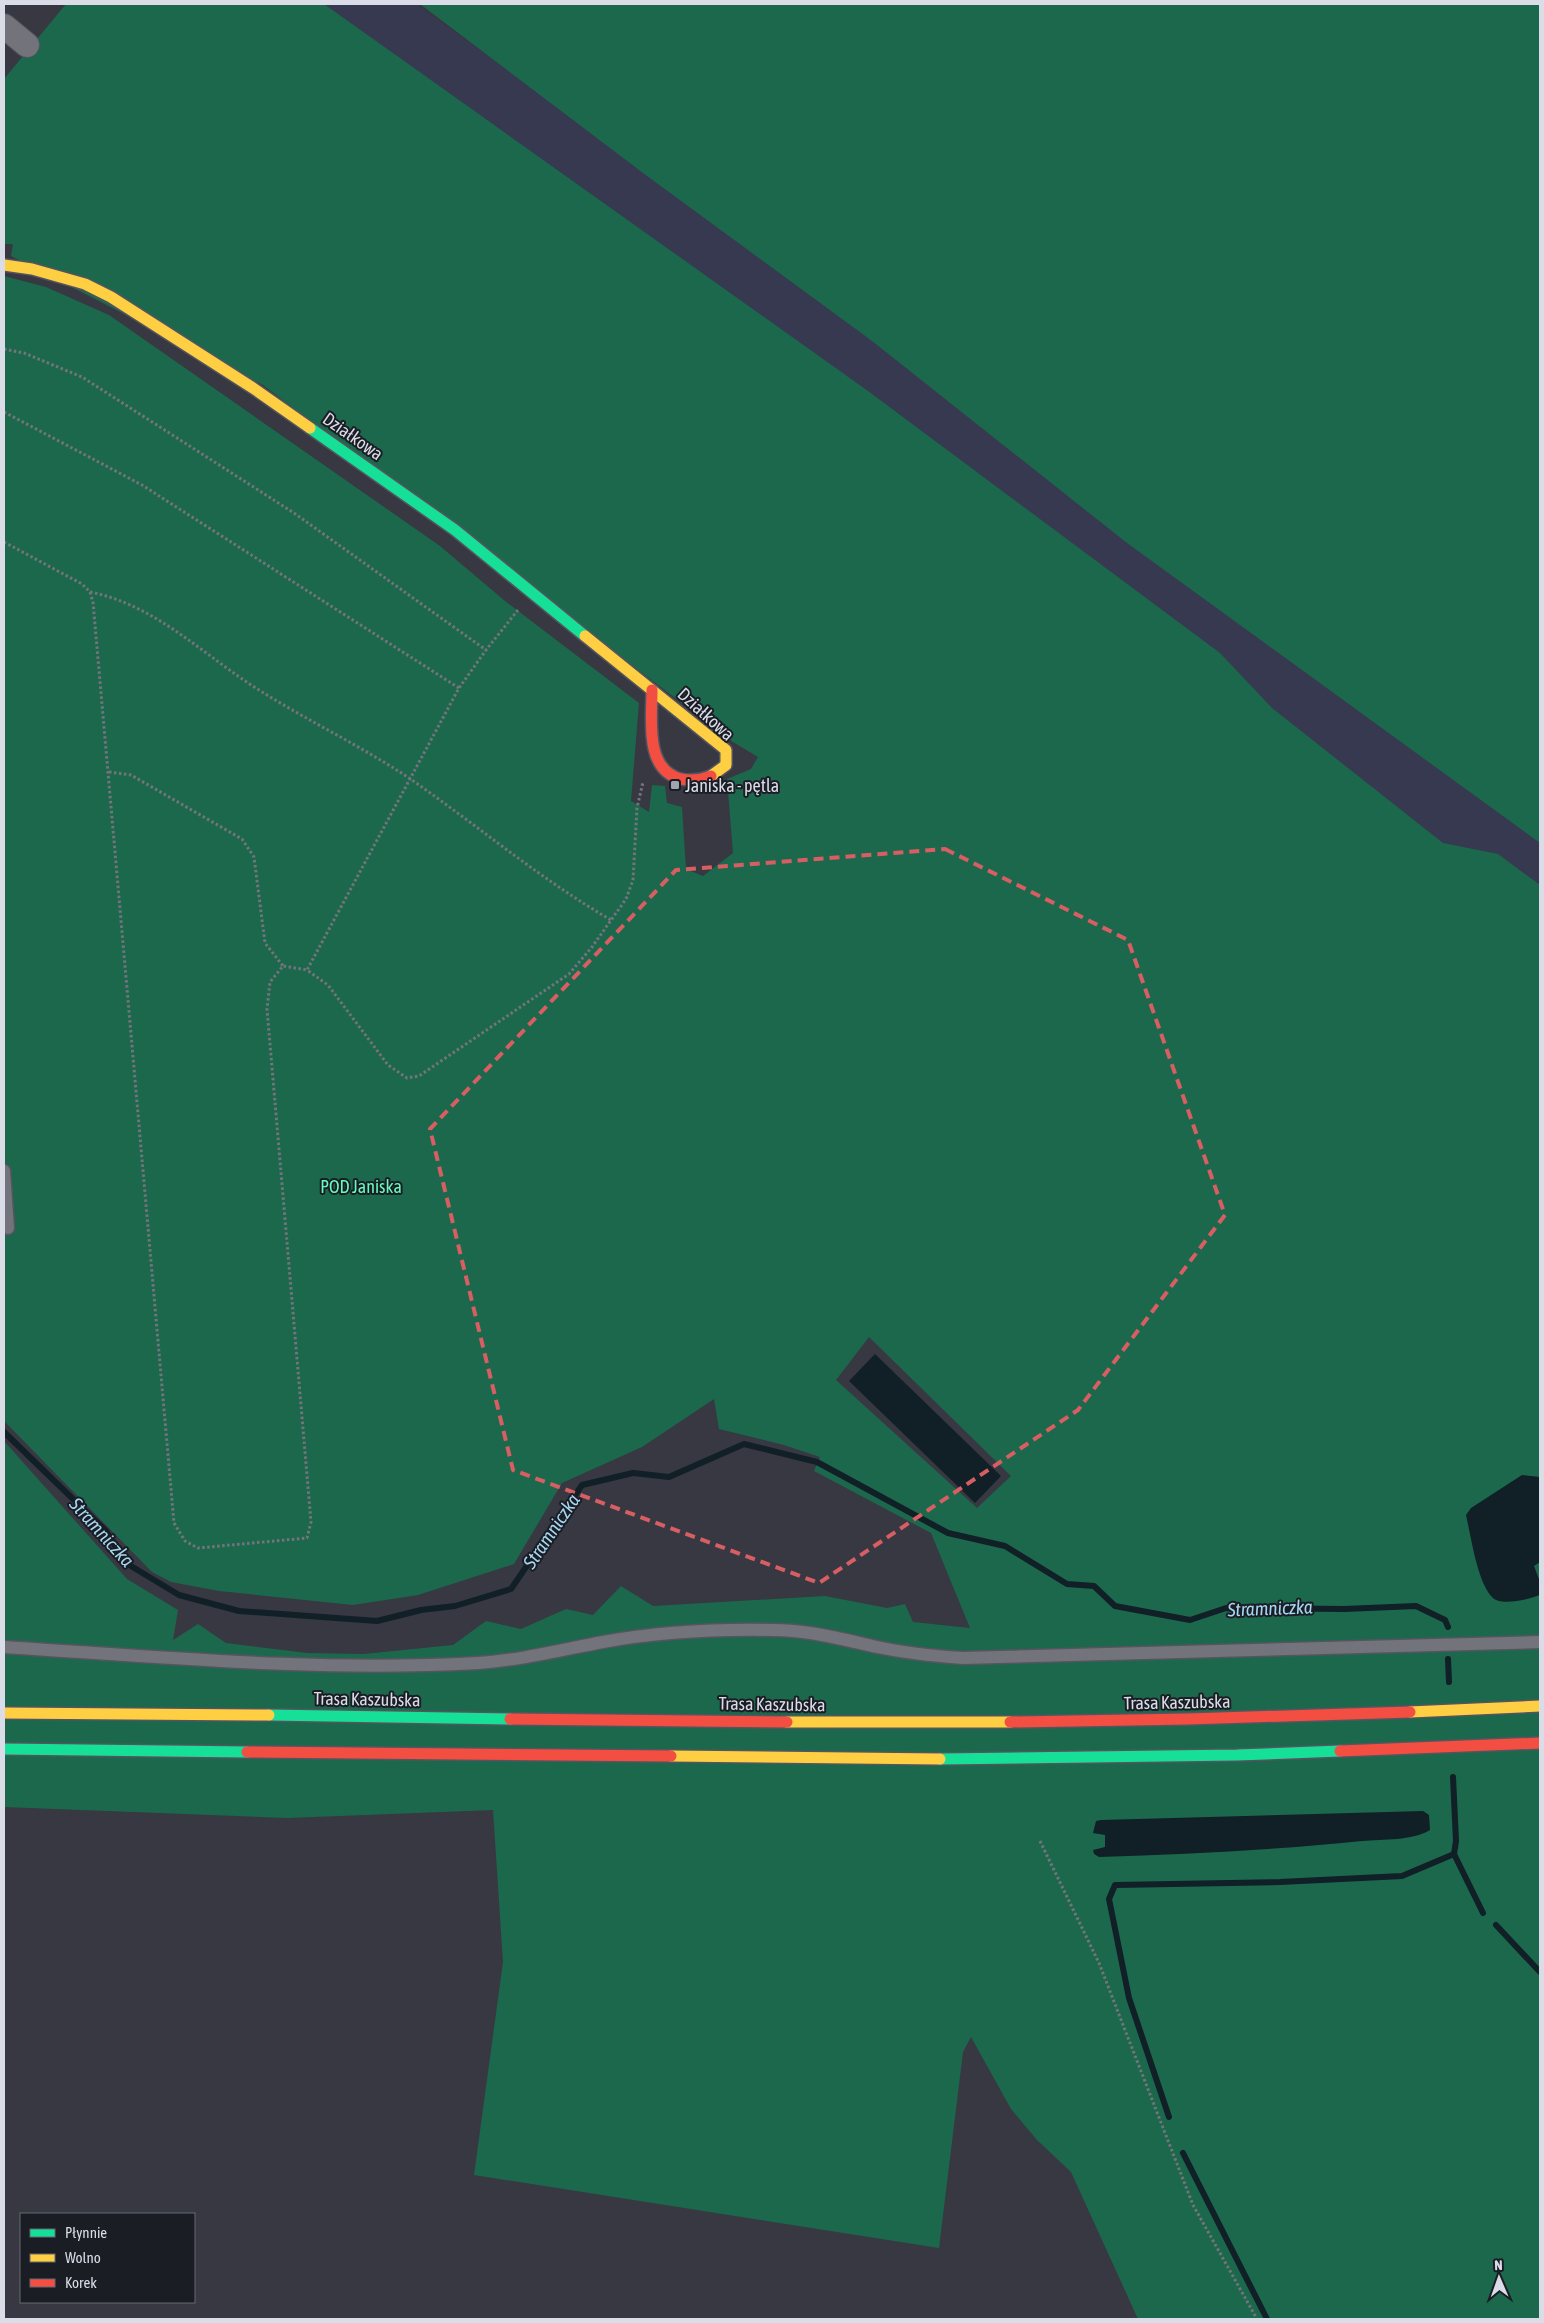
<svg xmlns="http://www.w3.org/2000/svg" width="1544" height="2323" font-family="'Asap Condensed',sans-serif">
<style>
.built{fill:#363950}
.green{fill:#1c684c;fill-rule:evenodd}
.water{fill:#111f26}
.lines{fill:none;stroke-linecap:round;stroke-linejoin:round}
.stream{stroke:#111f26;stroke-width:6}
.lane-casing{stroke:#54555e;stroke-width:15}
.street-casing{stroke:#54555e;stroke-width:26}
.fast-casing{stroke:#54555e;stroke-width:14}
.slow-casing{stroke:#54555e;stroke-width:14}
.jam-casing{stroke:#54555e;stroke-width:14}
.path{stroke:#73747c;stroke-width:3;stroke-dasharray:2.5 2.5;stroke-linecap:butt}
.lane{stroke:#72737b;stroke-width:12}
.street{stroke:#72737b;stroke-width:24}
.fast{stroke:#16e098;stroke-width:11}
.slow{stroke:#ffcf43;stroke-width:11}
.jam{stroke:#f24e42;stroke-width:11}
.marked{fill:none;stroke:#d75e62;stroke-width:4;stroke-dasharray:10 6;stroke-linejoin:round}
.poi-dot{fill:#a1a3ae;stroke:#1b1d25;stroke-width:2}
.labels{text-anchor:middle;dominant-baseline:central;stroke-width:4;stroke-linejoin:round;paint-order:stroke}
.street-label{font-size:18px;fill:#dadce8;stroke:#1b1d25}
.poi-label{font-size:18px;fill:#dadce8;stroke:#1b1d25;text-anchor:start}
.park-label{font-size:18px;fill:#64fbbd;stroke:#1b1d25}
.water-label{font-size:19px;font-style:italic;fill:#a5d7f0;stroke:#1b1d25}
</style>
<rect width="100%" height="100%" fill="#373842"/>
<path class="built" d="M 306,4 L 416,4 L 1540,810 L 1540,924 Z"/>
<g class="green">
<path d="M 66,4 L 324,4 L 868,391 L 1220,653 L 1272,708 L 1443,843 L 1498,854 L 1540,885 L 1540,2319 L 1138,2319 L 1071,2172 L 1037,2140 L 1011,2109 L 971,2037 L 963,2052 L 939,2248 L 474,2175 L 503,1962 L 493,1810 L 288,1818 L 4,1807 L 4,1441 L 127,1579 L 178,1610 L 173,1640 L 198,1624 L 226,1643 L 307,1653 L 364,1654 L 453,1645 L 486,1621 L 521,1629 L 566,1609 L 593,1615 L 621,1586 L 653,1606 L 825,1596 L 887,1608 L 905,1604 L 913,1622 L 970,1628 L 931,1533 L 814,1471 L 820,1457 L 784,1445 L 719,1429 L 714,1399 L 642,1447 L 562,1483 L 514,1564 L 418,1595 L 353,1605 L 219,1591 L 171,1582 L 152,1572 L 4,1421 L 4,276 L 46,287 L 109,315 L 440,546 L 505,601 L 639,703 L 631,801 L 649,812 L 652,785 L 665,786 L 667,803 L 682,807 L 686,869 L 703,876 L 733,853 L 727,779 L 751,769 L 758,757 L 733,742 L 263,385 L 11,256 L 13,244 L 4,244 L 4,79 ZM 869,1337 L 1011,1476 L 977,1508 L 836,1380 Z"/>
<path d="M 420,4 L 1540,4 L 1540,843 L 1127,543 L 872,341 L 643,173 Z"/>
</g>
<g class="water">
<path d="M 875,1354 L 1001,1476 L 975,1503 L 849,1381 Z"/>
<path d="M 1522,1475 L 1540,1477 L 1540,1562 L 1534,1566 L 1540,1582 L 1540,1595 C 1530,1599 1500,1607 1492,1597 C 1477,1581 1471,1536 1466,1515 L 1471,1508 Z"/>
<path d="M 1423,1811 L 1429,1815 L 1430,1830 C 1412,1841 1383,1839 1362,1841 C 1275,1850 1187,1854 1099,1857 L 1094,1854 L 1093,1850 L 1105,1847 L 1105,1835 L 1093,1833 L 1096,1821 L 1101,1820 Z"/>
</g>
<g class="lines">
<g class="stream">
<path d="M 4,1432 L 106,1531 L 126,1563 L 179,1595 L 239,1611 L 377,1621 L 421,1610 L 455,1606 L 511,1589 L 582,1485 L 633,1473 L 669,1477 L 744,1444 L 817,1462 L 948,1533 L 1005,1546 L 1067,1584 L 1094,1586 L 1115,1606 L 1190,1620 L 1226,1608 L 1344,1609 L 1416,1606 L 1445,1620 L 1448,1627"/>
<path d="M 1448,1659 L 1449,1682"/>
<path d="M 1453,1777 L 1456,1841 L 1454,1854 L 1483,1913"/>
<path d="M 1496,1925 L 1540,1972"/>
<path d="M 1169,2117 L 1129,1998 L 1109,1899 L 1115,1885 L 1280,1882 L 1402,1876 L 1454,1854"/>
<path d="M 1183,2153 L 1267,2319"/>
</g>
<defs>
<g id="lane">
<path d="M 4,1171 L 8,1228"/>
<path d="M 4,1647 C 161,1657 320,1672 478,1663 C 521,1660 561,1650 603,1642 C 658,1632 716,1629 772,1630 C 809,1630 841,1639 877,1647 C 905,1653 934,1656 963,1658 L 1540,1642"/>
</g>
<path id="street" d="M 4,26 L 27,45"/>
<g id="fast">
<path d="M 310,428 L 455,530 L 585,636"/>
<path d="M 269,1715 L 510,1719"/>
<path d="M 4,1749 L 247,1752"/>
<path d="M 940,1759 L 1237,1755 L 1340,1751"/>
</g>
<g id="slow">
<path d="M 4,265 L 32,269 L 85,284 L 111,297 L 253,388 L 310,428"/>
<path d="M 585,636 L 726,750 L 726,765 L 711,776"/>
<path d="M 1410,1712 L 1540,1706"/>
<path d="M 4,1713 L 269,1715"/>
<path d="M 787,1722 L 1010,1722"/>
<path d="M 671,1756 L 940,1759"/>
</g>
<g id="jam">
<path d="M 652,690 C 652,718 644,770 681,779 C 691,781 701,780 711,776"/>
<path d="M 510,1719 L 787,1722"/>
<path d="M 1010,1722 L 1188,1719 L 1410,1712"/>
<path d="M 1340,1751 L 1540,1743"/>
<path d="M 247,1752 L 671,1756"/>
</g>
</defs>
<use href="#lane" class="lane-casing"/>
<use href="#street" class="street-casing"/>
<use href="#fast" class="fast-casing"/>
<use href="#slow" class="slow-casing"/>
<use href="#jam" class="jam-casing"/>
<g class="path">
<path d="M 4,349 L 24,353 L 82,377 L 294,513 L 486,650"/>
<path d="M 4,412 L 142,485 L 459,688"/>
<path d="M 4,542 L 82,584 L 90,592 L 93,602 L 174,1523 L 185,1541 L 198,1548 L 307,1538 L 311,1522 L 267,1009 L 270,982 L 283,966 L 307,970"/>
<path d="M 90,592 C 156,605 203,655 259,690 C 308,721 361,746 409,778 C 477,825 540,879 611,920"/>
<path d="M 518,610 L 486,650 L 459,688 L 307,970 L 328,985 L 388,1065 L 407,1078 L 419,1076 L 569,974 L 592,947 L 626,899 L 633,880 L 637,808 L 643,782"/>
<path d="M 109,772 L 131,775 L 242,839 L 254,857 L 265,943 L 283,966"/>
<path d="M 1040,1841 L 1099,1963 L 1193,2205 L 1257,2319"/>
</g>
<use href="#lane" class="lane"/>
<use href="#street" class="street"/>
<use href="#fast" class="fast"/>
<use href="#slow" class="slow"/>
<use href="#jam" class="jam"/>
</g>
<path class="marked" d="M 945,849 L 1128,940 L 1225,1215 L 1078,1410 L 819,1583 L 513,1470 L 430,1129 L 676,870 Z"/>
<rect class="poi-dot" x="670" y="780" width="10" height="10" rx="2.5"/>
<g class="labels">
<g class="street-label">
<text transform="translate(353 436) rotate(35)">Działkowa</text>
<text transform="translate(706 714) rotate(42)">Działkowa</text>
<text transform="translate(367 1699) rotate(1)">Trasa Kaszubska</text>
<text transform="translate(1177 1702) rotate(-1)">Trasa Kaszubska</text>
<text transform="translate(772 1704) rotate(1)">Trasa Kaszubska</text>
</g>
<g class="poi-label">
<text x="685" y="785">Janiska - pętla</text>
</g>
<g class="park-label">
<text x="361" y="1186">POD Janiska</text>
</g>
<g class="water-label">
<text transform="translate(551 1531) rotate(-56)">Stramniczka</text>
<text transform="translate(102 1532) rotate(48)">Stramniczka</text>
<text transform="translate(1270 1608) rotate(-2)">Stramniczka</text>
</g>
</g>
<rect width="1544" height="2323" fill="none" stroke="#dadce8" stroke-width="10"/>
<rect x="20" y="2213" width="175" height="90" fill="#1b1d25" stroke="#676973"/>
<rect x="30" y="2229" width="25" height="8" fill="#16e098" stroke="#676973"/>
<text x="65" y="2238" font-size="15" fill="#dadce8">Płynnie</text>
<rect x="30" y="2254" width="25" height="8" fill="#ffcf43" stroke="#676973"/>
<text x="65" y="2263" font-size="15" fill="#dadce8">Wolno</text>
<rect x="30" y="2279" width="25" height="8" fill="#f24e42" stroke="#676973"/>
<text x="65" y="2288" font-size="15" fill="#dadce8">Korek</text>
<g transform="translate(1499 2278) rotate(358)" stroke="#1b1d25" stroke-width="4" paint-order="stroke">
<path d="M0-4L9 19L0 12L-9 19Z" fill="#dadce8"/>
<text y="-8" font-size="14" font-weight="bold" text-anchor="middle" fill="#dadce8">N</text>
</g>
</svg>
